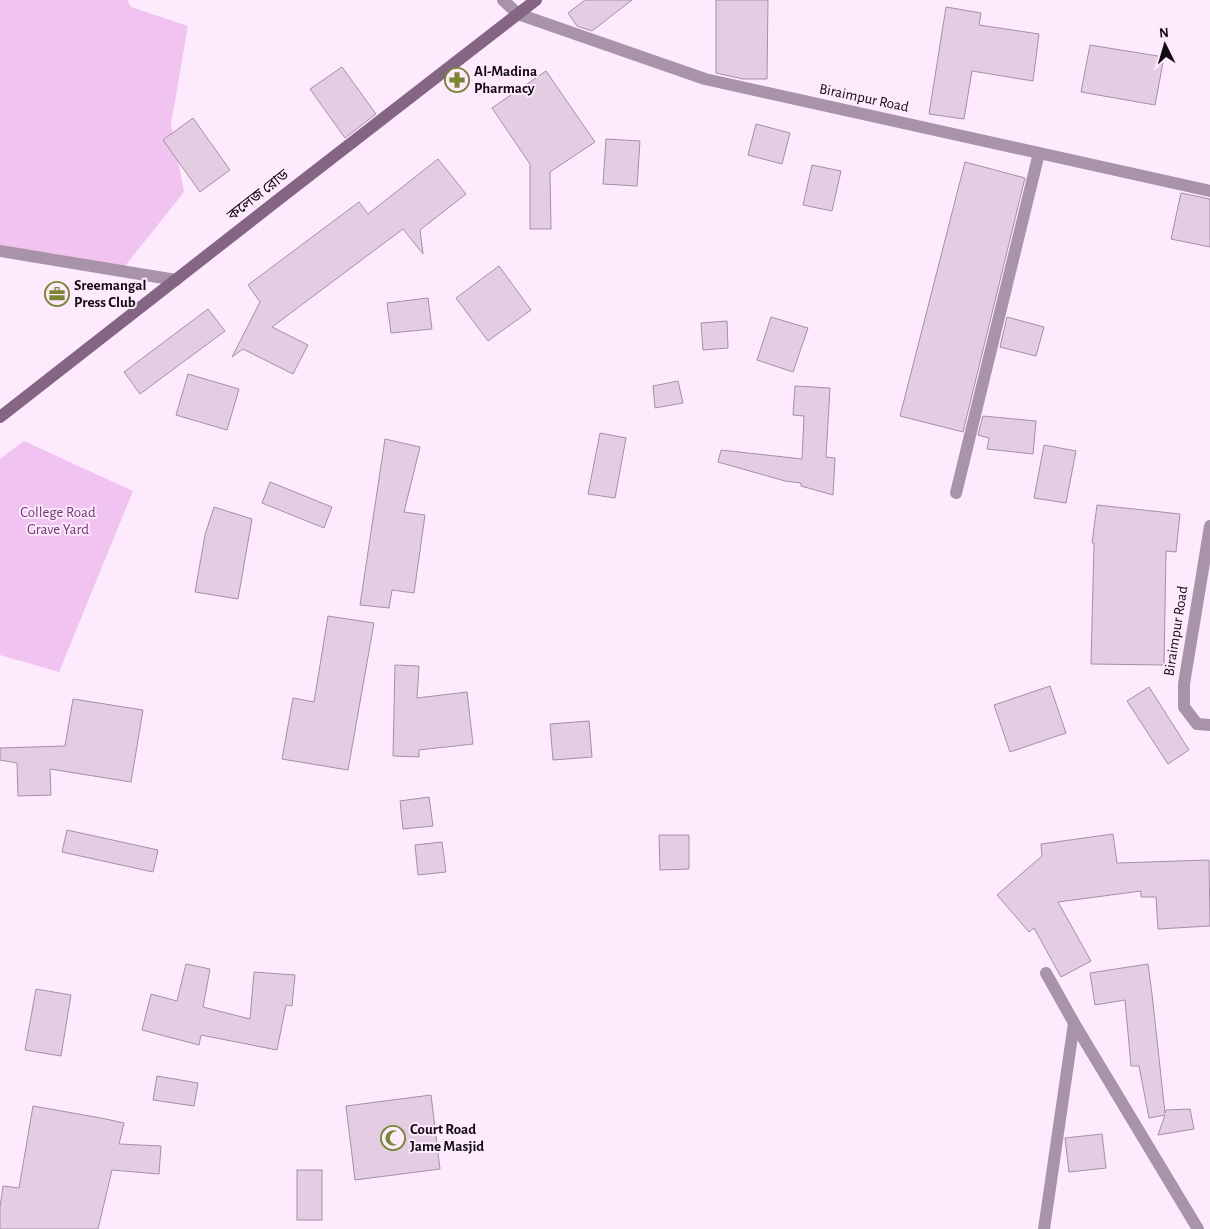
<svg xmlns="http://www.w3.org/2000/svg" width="1210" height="1229" font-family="'Alegreya Sans','Noto Sans Bengali',sans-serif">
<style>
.green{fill:#f1c3f1}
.building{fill:#e4cde3;stroke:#a48fa4}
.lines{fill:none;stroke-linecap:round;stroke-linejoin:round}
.street{stroke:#a893a8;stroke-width:12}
.secondary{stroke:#846584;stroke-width:12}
.labels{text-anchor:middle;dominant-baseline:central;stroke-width:4;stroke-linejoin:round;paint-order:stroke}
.poi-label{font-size:15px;font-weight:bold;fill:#120b12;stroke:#fdebfd;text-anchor:start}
.street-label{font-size:15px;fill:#120b12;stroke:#fdebfd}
.park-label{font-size:15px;fill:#723774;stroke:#fdebfd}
</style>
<rect width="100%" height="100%" fill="#fdebfd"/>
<g class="green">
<path d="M 0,0 L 127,0 L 131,7 L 188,26 L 171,124 L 184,192 L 121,271 L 0,248 Z"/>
<path d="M 24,441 L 133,491 L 59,672 L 0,655 L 0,459 Z"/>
</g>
<g class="building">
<path d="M 585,0 L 632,0 L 592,31 L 577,26 L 568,13 Z"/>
<path d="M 716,0 L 768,0 L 767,79 L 743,79 L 716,73 Z"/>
<path d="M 946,7 L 981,13 L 979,25 L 1039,34 L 1033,81 L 972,71 L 964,119 L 929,114 Z"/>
<path d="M 1090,45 L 1164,57 L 1155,105 L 1081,92 Z"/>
<path d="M 342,67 L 376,114 L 345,138 L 310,89 Z"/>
<path d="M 546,71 L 595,142 L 550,172 L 551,229 L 530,229 L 530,164 L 492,108 Z"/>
<path d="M 193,118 L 230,170 L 200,192 L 163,140 Z"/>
<path d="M 756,124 L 790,133 L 782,164 L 748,155 Z"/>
<path d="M 606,139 L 640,141 L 637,186 L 603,184 Z"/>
<path d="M 438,159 L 466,194 L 420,230 L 423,254 L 403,229 L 272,327 L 308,345 L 293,374 L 243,349 L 232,357 L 260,302 L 248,285 L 359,202 L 368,214 Z"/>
<path d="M 965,162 L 1025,178 L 963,432 L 900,416 Z"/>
<path d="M 812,165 L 841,171 L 832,211 L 803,205 Z"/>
<path d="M 1181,193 L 1210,199 L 1210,247 L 1171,239 Z"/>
<path d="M 499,266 L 531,310 L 488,341 L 456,298 Z"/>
<path d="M 428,298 L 432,329 L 391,333 L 387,303 Z"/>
<path d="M 208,309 L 225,331 L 140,394 L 124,372 Z"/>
<path d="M 771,317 L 808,328 L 793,372 L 757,360 Z"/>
<path d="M 1007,317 L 1044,327 L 1036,356 L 1000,347 Z"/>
<path d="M 727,321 L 728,348 L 703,350 L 701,323 Z"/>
<path d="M 188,374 L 239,389 L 227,430 L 176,415 Z"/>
<path d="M 678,381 L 683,403 L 655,408 L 653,386 Z"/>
<path d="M 795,386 L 830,388 L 826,457 L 835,458 L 833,495 L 801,486 L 801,483 L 785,481 L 718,462 L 721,450 L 802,459 L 804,416 L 793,415 Z"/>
<path d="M 983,416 L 1036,421 L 1033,454 L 987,449 L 989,438 L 978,435 Z"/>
<path d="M 600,433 L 626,438 L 615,498 L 588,494 Z"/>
<path d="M 385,439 L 420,447 L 404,512 L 425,515 L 414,593 L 392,590 L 389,608 L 360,605 Z"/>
<path d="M 1044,445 L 1076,451 L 1066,503 L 1034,498 Z"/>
<path d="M 270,482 L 332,507 L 324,528 L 262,503 Z"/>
<path d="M 1097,505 L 1180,514 L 1176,552 L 1166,551 L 1164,665 L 1091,664 L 1094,543 L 1092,543 Z"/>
<path d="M 214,507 L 252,519 L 238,599 L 195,592 L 205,535 Z"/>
<path d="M 328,616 L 374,623 L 348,770 L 282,759 L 293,698 L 314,702 Z"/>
<path d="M 395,665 L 419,666 L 417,698 L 467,692 L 473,744 L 419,750 L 419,757 L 393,756 Z"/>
<path d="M 1050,686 L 1066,733 L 1010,752 L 994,705 Z"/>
<path d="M 1149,687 L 1189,750 L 1168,764 L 1127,701 Z"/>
<path d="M 73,699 L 143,710 L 131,782 L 50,769 L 51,795 L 18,796 L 17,763 L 0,760 L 0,748 L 65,746 Z"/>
<path d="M 589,721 L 592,757 L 553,760 L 550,724 Z"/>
<path d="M 429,797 L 433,826 L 403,829 L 400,801 Z"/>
<path d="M 67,830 L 158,850 L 153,872 L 62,852 Z"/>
<path d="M 1113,834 L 1117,863 L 1209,860 L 1210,926 L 1158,929 L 1156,897 L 1141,897 L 1141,891 L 1058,902 L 1091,961 L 1061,977 L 1034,928 L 1029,932 L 997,895 L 1042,856 L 1041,844 Z"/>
<path d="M 659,835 L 689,835 L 689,869 L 660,870 Z"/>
<path d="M 442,842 L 446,872 L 418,875 L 415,845 Z"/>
<path d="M 186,964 L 210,969 L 203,1007 L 250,1019 L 254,972 L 295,975 L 292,1006 L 286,1005 L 277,1050 L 201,1035 L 199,1045 L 142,1030 L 151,994 L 177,1001 Z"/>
<path d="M 1148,964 L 1152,994 L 1165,1113 L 1166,1110 L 1190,1109 L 1194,1129 L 1158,1135 L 1165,1115 L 1149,1118 L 1139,1066 L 1131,1066 L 1125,1000 L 1095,1005 L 1090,973 Z"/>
<path d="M 36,989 L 71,995 L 61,1056 L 25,1050 Z"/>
<path d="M 157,1076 L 198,1083 L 194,1106 L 153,1100 Z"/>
<path d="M 431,1095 L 440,1169 L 355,1180 L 346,1106 Z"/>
<path d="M 33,1106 L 101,1118 L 124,1123 L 119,1144 L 161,1146 L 159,1174 L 112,1170 L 98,1229 L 0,1229 L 0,1207 L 3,1186 L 19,1188 Z"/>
<path d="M 1102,1134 L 1106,1168 L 1069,1172 L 1065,1138 Z"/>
<rect x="297" y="1170" width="25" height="50"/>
</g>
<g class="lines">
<g class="street">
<path d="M 503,0 L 518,14 L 705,79 L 1210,191"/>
<path d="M 0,251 L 176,280"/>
<path d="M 956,493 L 1039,153"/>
<path d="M 1210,526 L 1184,684 L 1184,707 L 1197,724 L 1210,725"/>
<path d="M 1046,973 L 1074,1023 L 1198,1229"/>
<path d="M 1044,1229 L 1074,1023"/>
</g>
<path class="secondary" d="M 0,417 L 283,196 L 536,0"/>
</g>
<defs>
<symbol id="pharmacy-ring" viewBox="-11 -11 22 22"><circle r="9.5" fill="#fdebfd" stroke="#7a8634" stroke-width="1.5"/><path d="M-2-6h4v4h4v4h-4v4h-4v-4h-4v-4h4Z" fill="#7a8634"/></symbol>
<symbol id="office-ring" viewBox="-11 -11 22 22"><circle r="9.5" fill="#fdebfd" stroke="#7a8634" stroke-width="1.5"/><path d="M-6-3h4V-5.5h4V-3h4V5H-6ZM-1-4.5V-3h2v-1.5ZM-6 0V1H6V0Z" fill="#7a8634"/></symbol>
<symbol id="mosque-ring" viewBox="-11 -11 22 22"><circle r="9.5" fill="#fdebfd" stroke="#7a8634" stroke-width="1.5"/><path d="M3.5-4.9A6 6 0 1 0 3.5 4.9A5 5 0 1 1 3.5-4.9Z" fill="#7a8634"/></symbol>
</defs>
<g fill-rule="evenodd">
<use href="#pharmacy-ring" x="443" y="66" width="28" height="28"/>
<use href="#office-ring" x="43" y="280" width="28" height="28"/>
<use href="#mosque-ring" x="379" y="1124" width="28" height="28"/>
</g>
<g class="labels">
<g class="poi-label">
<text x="474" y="71">Al-Madina<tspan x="474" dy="17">Pharmacy</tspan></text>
<text x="74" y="285">Sreemangal<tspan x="74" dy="17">Press Club</tspan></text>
<text x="410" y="1129">Court Road<tspan x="410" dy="17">Jame Masjid</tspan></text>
</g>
<g class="street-label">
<text transform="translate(864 98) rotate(12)">Biraimpur Road</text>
<text transform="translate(258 195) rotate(-38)">কলেজ রোড</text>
<text transform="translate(1176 631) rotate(-81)">Biraimpur Road</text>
</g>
<g class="park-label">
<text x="58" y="512">College Road<tspan x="58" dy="17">Grave Yard</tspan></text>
</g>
</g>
<g transform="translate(1165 45) rotate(355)" stroke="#fdebfd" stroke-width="4" paint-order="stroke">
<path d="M0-4L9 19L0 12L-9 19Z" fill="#120b12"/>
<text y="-8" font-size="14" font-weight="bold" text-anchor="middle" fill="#120b12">N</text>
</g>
</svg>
